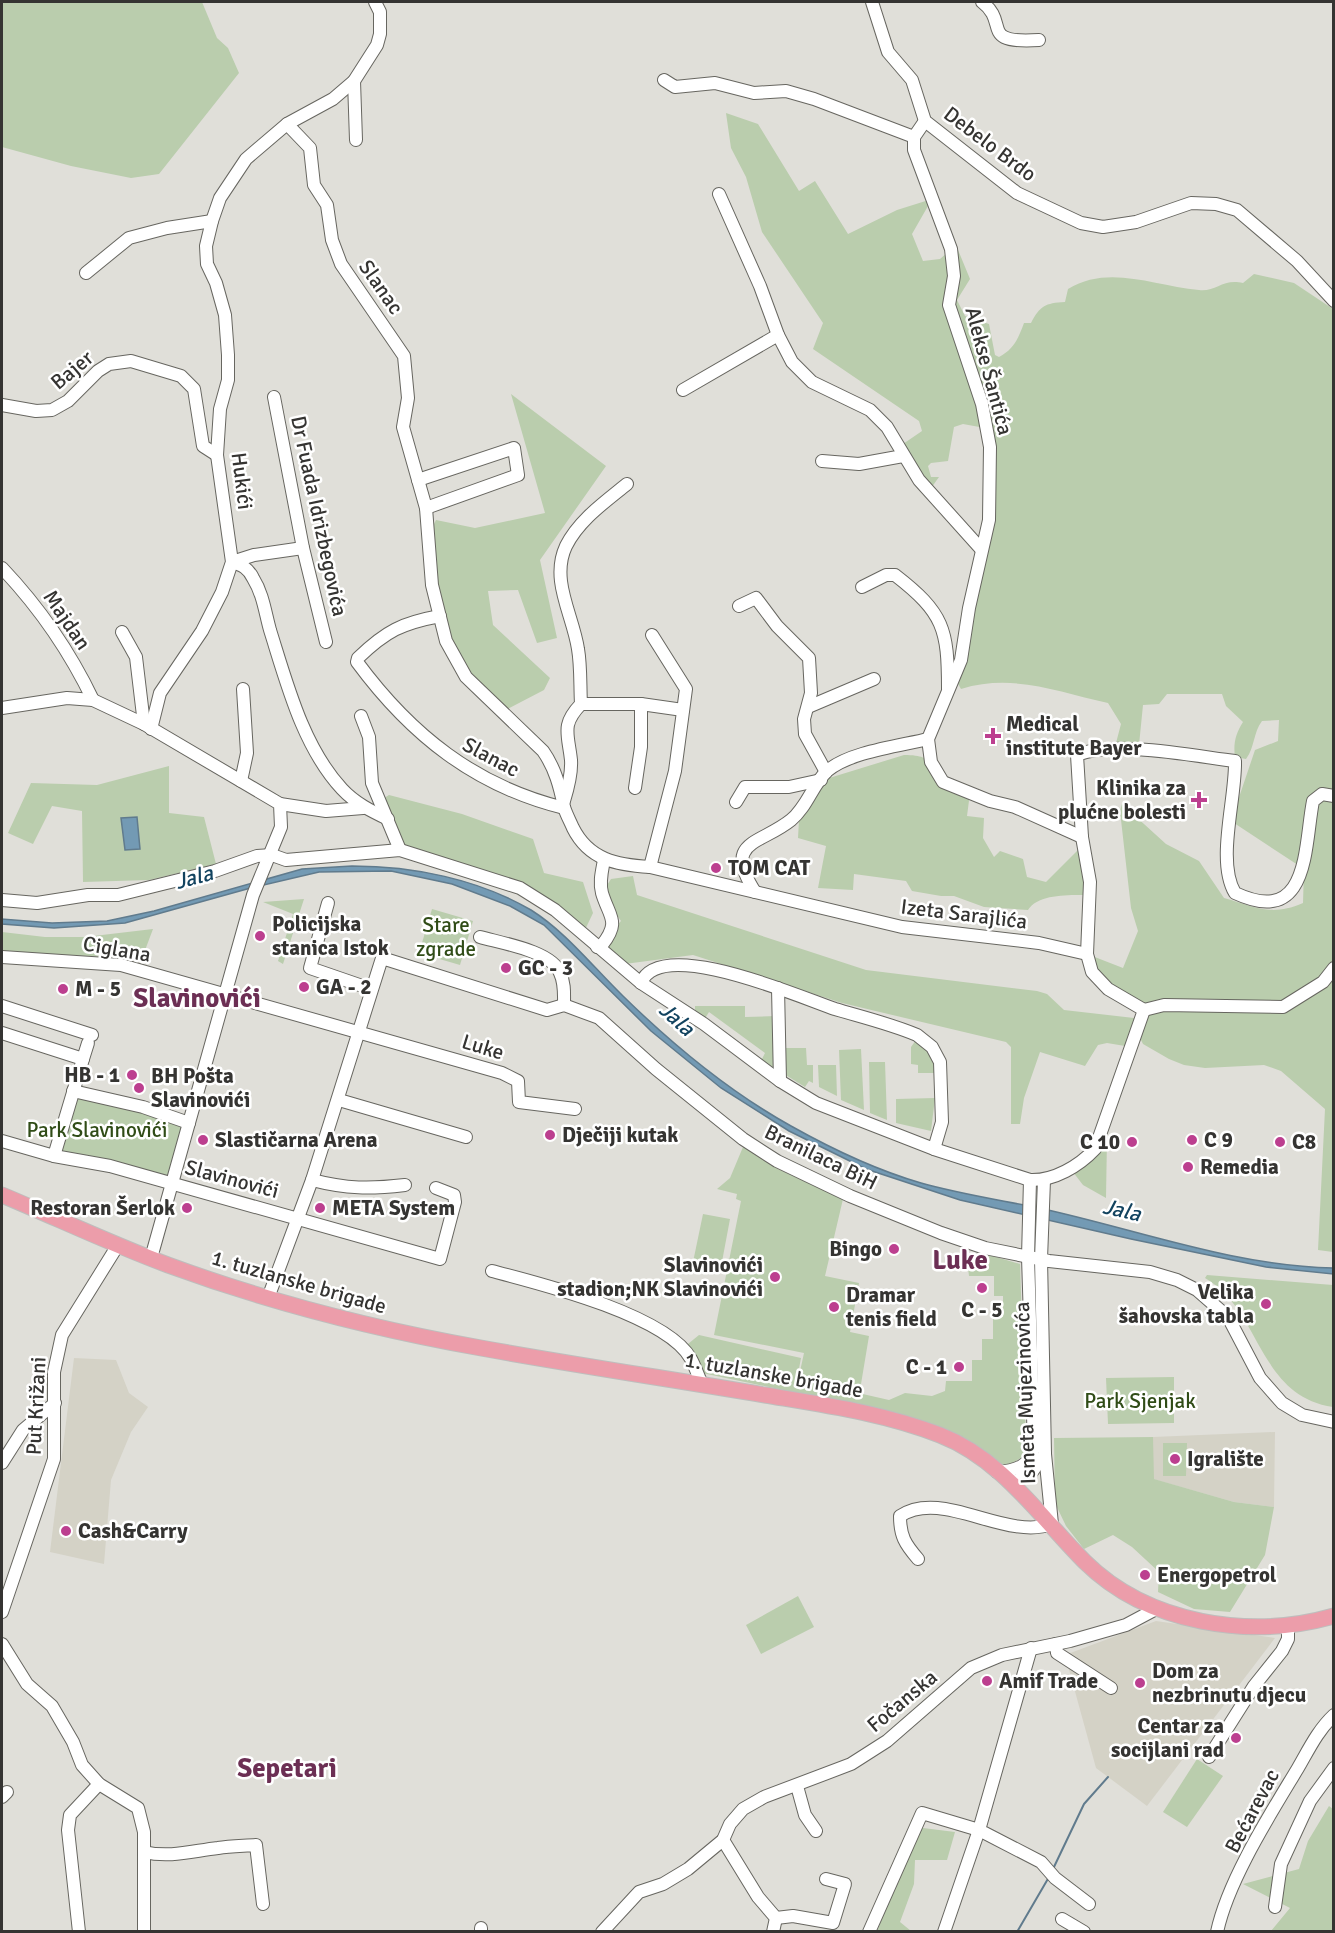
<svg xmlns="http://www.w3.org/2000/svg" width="1335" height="1933" font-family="Signika,sans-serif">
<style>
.built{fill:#d4d2c6}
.green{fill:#bacdad}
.water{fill:#739ab4;stroke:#607b8d;stroke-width:1.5}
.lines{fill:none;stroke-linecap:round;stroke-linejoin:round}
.stream{stroke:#607b8d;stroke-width:2}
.minor-casing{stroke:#676660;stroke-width:14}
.major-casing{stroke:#bebebd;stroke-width:17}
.minor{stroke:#fff;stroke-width:12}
.major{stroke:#ec9daa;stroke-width:15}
.poi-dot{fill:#bc3f8f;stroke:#fff;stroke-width:2}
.labels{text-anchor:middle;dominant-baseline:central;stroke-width:5;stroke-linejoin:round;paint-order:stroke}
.street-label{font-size:21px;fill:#353432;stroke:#fff}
.poi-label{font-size:21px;font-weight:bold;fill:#353432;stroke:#fff;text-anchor:start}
.park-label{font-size:21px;fill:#304c17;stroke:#fff}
.water-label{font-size:22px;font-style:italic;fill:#12435f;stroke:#fff}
.district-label{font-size:27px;font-weight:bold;fill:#6c2f54;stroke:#fff}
</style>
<rect width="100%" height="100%" fill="#e0dfd9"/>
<g class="built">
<path d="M 74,1358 L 116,1360 L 129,1393 L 148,1407 L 131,1432 L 111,1480 L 104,1564 L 50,1552 Z"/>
<path d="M 1275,1432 L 1274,1507 L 1234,1502 L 1153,1479 L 1153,1437 Z"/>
<path d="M 1156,1621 L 1275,1638 L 1147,1806 L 1096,1768 L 1065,1655 Z"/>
</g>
<g class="green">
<path d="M 2,2 L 202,2 L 217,38 L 228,48 L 239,73 L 159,174 L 131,178 L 71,166 L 2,147 Z"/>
<path d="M 726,113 L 758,124 L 799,191 L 815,181 L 848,234 L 897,210 L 932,199 L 912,234 L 923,261 L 940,259 L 956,245 L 970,279 L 957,300 L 965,316 L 989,324 L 995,355 L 999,357 C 1014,349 1018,339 1024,323 L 1031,323 C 1040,306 1045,303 1065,302 L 1068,289 C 1109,264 1154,286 1199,290 C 1216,292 1223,278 1243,283 L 1254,274 L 1294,283 L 1333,309 L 1333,1252 L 1318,1250 L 1325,1109 L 1281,1071 L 1264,1065 L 1205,1068 L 1184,1065 L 1169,1059 L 1143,1044 L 1139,1036 L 1144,1010 L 1108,989 L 1087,954 L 1123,968 L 1138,931 L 1131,908 L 1120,811 L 1122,804 L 1166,844 L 1199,861 L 1224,898 C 1256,907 1271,917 1303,903 L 1304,869 L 1231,821 L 1255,750 L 1278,741 L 1279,720 L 1262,721 C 1253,733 1255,747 1246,759 L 1235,757 C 1233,743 1236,733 1243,722 L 1226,706 L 1222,694 L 1167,694 L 1159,704 L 1143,705 L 1139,745 L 1116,743 L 1121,724 L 1108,703 C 1058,692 1013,673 961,689 L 957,682 L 985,535 L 985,428 L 963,424 L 954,427 L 948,461 L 931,463 L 928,466 L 931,477 L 939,477 L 929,491 L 903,444 L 922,431 L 919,421 L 813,349 L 823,323 L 762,232 L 746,177 L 731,148 Z"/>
<path d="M 511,394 L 606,466 L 540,560 L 557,638 L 537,643 L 518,590 L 488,591 L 493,625 L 550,678 L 544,690 L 502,712 L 466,677 L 440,616 L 432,528 L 436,520 L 475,528 L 545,513 Z"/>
<path d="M 904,755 C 938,755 925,767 944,782 C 950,787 962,790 970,793 L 967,816 L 984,818 L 983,838 L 994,857 L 1000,851 L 1023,859 L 1027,877 L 1046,882 L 1083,845 L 1090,895 C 1073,895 1038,893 1028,910 L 984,907 L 954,896 L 941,896 L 912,891 L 906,881 L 854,874 L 853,890 L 818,888 L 826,846 L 798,838 L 799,820 L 826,779 Z"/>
<path d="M 169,766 L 169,813 L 204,817 L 216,864 L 149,880 L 83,882 L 82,811 L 52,806 L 33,844 L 8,833 L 31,783 L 97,785 Z"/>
<path d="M 389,795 L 462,814 L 533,839 L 544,873 L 583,882 L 593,913 L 583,934 L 515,884 L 398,843 L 381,800 Z"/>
<path d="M 633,876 L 637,895 L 866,970 L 1037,991 L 1047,994 L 1064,1010 L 1134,1018 L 1131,1047 L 1107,1043 L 1098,1045 L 1085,1066 L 1040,1052 L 1024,1098 L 1020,1124 L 1011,1124 L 1011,1047 L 1006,1042 L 842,1003 L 693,955 L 617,965 L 597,947 L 621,921 L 602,893 L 611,879 Z"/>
<path d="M 304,899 L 283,964 L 278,961 L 293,914 L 263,902 Z"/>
<path d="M 432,909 L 473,921 L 460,965 L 419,953 Z"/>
<path d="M 153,929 L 141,961 C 94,953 48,957 2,951 L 2,932 L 45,937 L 85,937 Z"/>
<path d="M 695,1006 L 745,1006 L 745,1017 L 776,1016 L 774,1070 L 761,1061 L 765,1053 L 709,1012 L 704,1020 L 695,1015 Z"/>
<path d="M 916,1040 L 933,1053 L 937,1073 L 918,1073 L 918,1065 L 911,1064 L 911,1047 Z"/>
<path d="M 783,1048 L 806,1048 L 807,1065 L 813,1065 L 813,1083 L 809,1081 L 805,1087 L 784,1074 Z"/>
<path d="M 861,1049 L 864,1110 L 841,1100 L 839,1050 Z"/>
<path d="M 869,1062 L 885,1062 L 887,1120 L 870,1113 Z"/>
<path d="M 818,1065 L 836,1065 L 837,1096 L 819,1087 Z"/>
<path d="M 73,1091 L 189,1123 L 170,1184 L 54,1156 Z"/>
<path d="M 935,1098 L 931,1131 L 896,1123 L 896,1099 Z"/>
<path d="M 1107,1138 L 1106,1198 L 1083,1185 L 1073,1172 Z"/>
<path d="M 743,1147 L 778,1169 L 823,1190 L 824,1185 L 843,1199 L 825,1276 L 859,1283 L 850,1332 L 869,1336 L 860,1390 L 799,1376 L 804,1353 L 714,1335 L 741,1201 L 736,1199 L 737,1194 L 717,1189 L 730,1178 Z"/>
<path d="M 703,1214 L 730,1219 L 721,1267 L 693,1262 Z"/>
<path d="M 954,1254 L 986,1254 L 1020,1264 L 1026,1442 L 1026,1455 L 1007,1466 L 1000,1464 L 947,1431 L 904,1415 L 702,1373 L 683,1348 L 699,1335 L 801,1358 L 797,1379 L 889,1400 L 905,1393 L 932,1396 L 945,1391 L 946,1381 L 972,1381 L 972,1360 L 982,1360 L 982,1339 L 993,1339 L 993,1317 L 1003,1317 L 1003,1296 L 994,1296 L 994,1276 L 969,1276 L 968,1268 L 959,1266 L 949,1260 Z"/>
<path d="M 1207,1275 L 1333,1285 L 1333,1407 C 1257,1395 1262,1311 1205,1278 Z"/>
<path d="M 1174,1377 L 1174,1423 L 1108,1424 L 1106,1378 Z"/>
<path d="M 1153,1437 L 1154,1479 L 1234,1502 L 1274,1507 L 1265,1555 L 1230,1612 L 1194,1609 L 1158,1592 L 1159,1572 L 1132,1547 L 1113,1535 L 1084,1549 L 1066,1526 L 1055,1503 L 1054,1438 Z"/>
<path d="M 1163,1443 L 1187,1443 L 1186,1476 L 1163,1476 Z"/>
<path d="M 798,1596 L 814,1627 L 761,1654 L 746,1625 Z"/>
<path d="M 1197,1759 L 1223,1776 L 1187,1827 L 1163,1812 Z"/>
<path d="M 1329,1806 L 1333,1809 L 1333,1931 L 1271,1931 L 1290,1908 L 1243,1884 L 1299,1869 L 1308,1841 Z"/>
<path d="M 915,1827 L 955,1832 L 947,1860 L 915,1860 L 914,1884 L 900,1922 L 911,1931 L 877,1932 Z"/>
</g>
<g class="water">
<path d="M 137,817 L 140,849 L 125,850 L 121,818 Z"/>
<path d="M 352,866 C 413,866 478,879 531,910 C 566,932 593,967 623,996 C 674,1046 728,1091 791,1126 C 832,1149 876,1170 921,1183 C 960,1194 1000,1200 1039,1208 C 1136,1229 1233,1266 1333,1268 L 1333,1274 L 1266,1267 L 1131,1239 L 960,1200 L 866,1169 L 789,1131 L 721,1088 L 651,1031 L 544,925 L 510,906 L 452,884 L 391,871 L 319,872 L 247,889 L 125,923 L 54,928 L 2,924 L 2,919 L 52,923 L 107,921 L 154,911 L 302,869 Z"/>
</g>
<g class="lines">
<g class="stream">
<path d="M 1053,1869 L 1084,1804 L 1108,1777"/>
<path d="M 1017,1932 L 1049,1877"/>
</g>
<defs>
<g id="minor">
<path d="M 872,2 L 888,52 L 912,80 L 925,121 L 1017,193 L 1081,223 L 1103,227 L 1136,222 L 1191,203 L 1216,204 L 1237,210 L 1297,261 L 1334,301"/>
<path d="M 982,2 C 1010,23 978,44 1039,40"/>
<path d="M 664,80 L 675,87 L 715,83 L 754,93 L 786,91 L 814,99 L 914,137"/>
<path d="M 354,81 L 356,140"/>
<path d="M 925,121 L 914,137 L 914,150 L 951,249 L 954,276 L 949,305 L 982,404 L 990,447 L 989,520 L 969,608 L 961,660 L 928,739 L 931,762 L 943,782 L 990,801 L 1015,807 L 1082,837"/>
<path d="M 287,124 L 310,148 L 314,185 L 327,205 L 332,240 L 341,264 L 404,356 L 408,398 L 403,427 L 426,508 L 432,585 L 446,641 L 466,677 L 543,751 C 555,768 560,787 564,807 C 566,814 570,821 573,828 C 589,860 617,865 650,867 L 902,927 L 1039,943 L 1087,954"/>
<path d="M 719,194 L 760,286 L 778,335 L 792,362 L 812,382 L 870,410 L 887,427 L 919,480 L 981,549"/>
<path d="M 86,273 L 129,238 L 167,228 L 212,221"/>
<path d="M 683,390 L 778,335"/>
<path d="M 274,397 L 303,548 L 326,642"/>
<path d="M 2,405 L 36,411 L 52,410 L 68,401 L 98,371 L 109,364 L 131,361 L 181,376 L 194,389 L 203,446 L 217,455"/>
<path d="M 822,461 L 859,464 L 903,456"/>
<path d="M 418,480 L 514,448 L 518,475 L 426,508"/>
<path d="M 232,562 C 242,565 248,568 253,578 C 263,594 265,612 270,630 C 287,684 303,747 342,789 C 355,803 371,811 388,819"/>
<path d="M 232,562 L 254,555 L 303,548"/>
<path d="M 2,568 C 38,606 70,652 93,700"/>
<path d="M 862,587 L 886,575 L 895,575 C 944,613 948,629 948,689"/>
<path d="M 739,606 L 756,598 L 777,626 L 809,658 L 811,693 L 804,719 L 805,734 L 826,772"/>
<path d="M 440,616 C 402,623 386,631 358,658 L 357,662 C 411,735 475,786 564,808"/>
<path d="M 122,632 L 136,657 L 144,724"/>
<path d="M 581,704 L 641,704 L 683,710"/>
<path d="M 808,707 L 874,679"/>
<path d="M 2,708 L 67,698 L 93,700 L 144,724 L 280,804 L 281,827 L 253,895 L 151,1258"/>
<path d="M 361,716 L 369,737 L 372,783 L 400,850"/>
<path d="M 151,729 L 160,693 L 202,631 L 222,592 L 232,562 L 217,455 L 220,409 L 228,380 L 228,355 L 225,315 L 216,283 L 207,264 L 206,246 L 212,221 L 220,198 L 246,159 L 287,124 L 333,99 L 354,81 L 377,45 L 380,34 L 380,12 L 375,2"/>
<path d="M 241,781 L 247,753 L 243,689"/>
<path d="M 635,788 L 641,747 L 641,704"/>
<path d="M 564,801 C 568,788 572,774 571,760 C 568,733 561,725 581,704 C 580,686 581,666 578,649 C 573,615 550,580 566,546 C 579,520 605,502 627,484"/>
<path d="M 736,802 L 745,787 L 789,787 L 821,780"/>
<path d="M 280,804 L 326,811 L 363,808"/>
<path d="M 650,867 L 675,771 L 686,689 L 652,635"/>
<path d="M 755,892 C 722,840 760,845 791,820 C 807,807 813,784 827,771 C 849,752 899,746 928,739"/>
<path d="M 2,900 L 37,903 L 88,895 L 118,895 L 215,871 L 257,856 L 272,855 L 286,860 L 400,850 L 520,888 L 555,910 L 641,983 L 704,1024 L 780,1081 L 816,1103 L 934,1149 L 1030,1180 C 1054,1181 1079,1166 1095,1149 L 1144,1010 L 1108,989 L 1092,972 L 1087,954 L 1090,882 L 1082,837 L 1077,755 C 1113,740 1194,756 1235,761 C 1236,799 1216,861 1235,893 C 1310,928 1304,847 1313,801 L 1322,794 L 1334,796"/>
<path d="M 328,903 L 310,968 L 371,989"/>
<path d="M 480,937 C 501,943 552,951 560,973 C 565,983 564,994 564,1005"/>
<path d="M 597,947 L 602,945 C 621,921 609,917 602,893 C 599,882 602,871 604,860"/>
<path d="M 2,957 L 121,965 L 502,1073 L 518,1081 L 519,1102 L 575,1109"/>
<path d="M 641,983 C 660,935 802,998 835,1009 C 862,1017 891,1024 917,1035 L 932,1047 L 940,1062 L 942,1122 L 934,1149"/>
<path d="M 778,988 L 780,1081"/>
<path d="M 2,1006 L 92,1035"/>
<path d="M 1144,1010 L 1164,1005 L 1283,1007 L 1323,982 L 1334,968"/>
<path d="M 2,1033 L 83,1059 L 54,1156"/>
<path d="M 83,1059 L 88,1043"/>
<path d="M 73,1091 L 143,1107 L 189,1123"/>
<path d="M 339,1100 L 466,1137"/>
<path d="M 2,1141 L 54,1156 L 110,1166 L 440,1259 L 455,1202 L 454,1195 L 436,1188"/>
<path d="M 312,1180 C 347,1189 370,1189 405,1185"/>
<path d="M 492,1271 C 538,1283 667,1315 691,1359 C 695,1366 698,1376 702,1384"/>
<path d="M 268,1298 L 312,1180 L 382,958 L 547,1010 L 564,1005 L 599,1018 L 656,1069 L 743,1139 L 777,1161 L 850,1196 L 941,1233 L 985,1248 L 1049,1261 L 1150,1272 L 1177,1280 L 1197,1290 L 1228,1317 L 1260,1378 L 1282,1403 L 1302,1415 L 1334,1422"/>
<path d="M 2,1463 L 23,1430 L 55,1403"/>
<path d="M 997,1472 C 1015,1471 1031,1466 1034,1447 L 1028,1257 L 1030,1180"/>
<path d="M 1011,1484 L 1032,1472 L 1045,1454"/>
<path d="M 918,1559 C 905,1544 900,1536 900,1516 C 942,1488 1005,1541 1052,1524 L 1045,1454 L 1041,1259 L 1044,1180"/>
<path d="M 2,1612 L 54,1459 L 54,1372 L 62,1335 L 118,1245"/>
<path d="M 2,1644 L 27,1684 L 52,1706 L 73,1742 L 82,1765 L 99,1784 L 138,1808 L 144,1832 L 144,1932"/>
<path d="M 1056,1644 L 1057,1653 L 1111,1688"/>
<path d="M 1031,1648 L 979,1830 L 1041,1862 L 1055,1878 L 1089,1904"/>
<path d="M 1209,1757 L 1254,1686 L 1282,1651 L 1288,1639 L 1288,1627"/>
<path d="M 797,1786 L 805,1815 L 816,1831"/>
<path d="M 2,1797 L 7,1792"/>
<path d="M 723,1840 L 758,1897 L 776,1918 L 773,1932"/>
<path d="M 144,1852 C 170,1858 192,1851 218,1848 C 230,1846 243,1846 256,1845 L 263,1904"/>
<path d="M 1275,1907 L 1281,1864 L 1310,1801 L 1334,1768"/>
<path d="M 776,1918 L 793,1916 L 833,1923 L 845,1884 L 826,1879"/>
<path d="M 1062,1919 L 1084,1932"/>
<path d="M 481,1928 L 481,1932"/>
<path d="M 79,1932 L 68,1830 L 70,1815 L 99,1784"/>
<path d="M 602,1932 L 639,1892 L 663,1884 L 688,1869 L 723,1840 L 730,1824 L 743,1809 L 764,1797 L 851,1764 L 887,1741 L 971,1668 L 1002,1655 L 1070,1641 L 1126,1625 L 1156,1609"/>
<path d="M 869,1932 L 922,1813 L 979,1830 L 944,1932"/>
<path d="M 1217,1932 C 1228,1880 1271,1813 1298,1768 C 1309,1749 1318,1730 1334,1715"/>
</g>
<path id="major" d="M 2,1195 C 57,1218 111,1244 168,1265 C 269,1302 374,1329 481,1348 C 575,1365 670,1379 765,1395 C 825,1405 883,1413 940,1435 C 1002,1459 1040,1517 1085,1562 C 1148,1624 1250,1640 1334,1616"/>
</defs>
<use href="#minor" class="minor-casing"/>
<use href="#major" class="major-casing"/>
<use href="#minor" class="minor"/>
<use href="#major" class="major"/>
</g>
<g class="poi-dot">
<path d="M990 727h6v6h6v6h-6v6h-6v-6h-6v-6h6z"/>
<path d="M1196 791h6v6h6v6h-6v6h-6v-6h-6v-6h6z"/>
<circle cx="716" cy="868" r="6"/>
<circle cx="260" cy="936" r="6"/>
<circle cx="506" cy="968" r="6"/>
<circle cx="304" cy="987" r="6"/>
<circle cx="63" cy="989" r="6"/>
<circle cx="132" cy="1075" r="6"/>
<circle cx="139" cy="1088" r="6"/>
<circle cx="550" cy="1135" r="6"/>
<circle cx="203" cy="1140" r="6"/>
<circle cx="1192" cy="1140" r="6"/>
<circle cx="1132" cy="1142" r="6"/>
<circle cx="1280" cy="1142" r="6"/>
<circle cx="1188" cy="1167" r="6"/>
<circle cx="187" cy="1208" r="6"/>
<circle cx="320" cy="1208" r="6"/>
<circle cx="894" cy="1249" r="6"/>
<circle cx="775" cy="1277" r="6"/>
<circle cx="982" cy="1288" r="6"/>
<circle cx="1266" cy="1304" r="6"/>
<circle cx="834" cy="1307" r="6"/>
<circle cx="959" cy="1367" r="6"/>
<circle cx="1175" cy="1459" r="6"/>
<circle cx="66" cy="1531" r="6"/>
<circle cx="1145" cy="1575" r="6"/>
<circle cx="987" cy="1681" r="6"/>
<circle cx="1140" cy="1683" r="6"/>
<circle cx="1236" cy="1738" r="6"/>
</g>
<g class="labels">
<g class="street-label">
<text transform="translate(990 144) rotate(37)">Debelo Brdo</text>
<text transform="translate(381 287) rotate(55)">Slanac</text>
<text transform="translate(72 370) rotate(-40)">Bajer</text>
<text transform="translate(989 371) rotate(75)">Alekse Šantića</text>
<text transform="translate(242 481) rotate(83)">Hukići</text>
<text transform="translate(319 516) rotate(78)">Dr Fuada Idrizbegovića</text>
<text transform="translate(67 620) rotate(56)">Majdan</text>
<text transform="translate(491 757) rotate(28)">Slanac</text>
<text transform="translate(964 914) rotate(7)">Izeta Sarajlića</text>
<text transform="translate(117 949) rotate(10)">Ciglana</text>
<text transform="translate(483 1047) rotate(17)">Luke</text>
<text transform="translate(821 1157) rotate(26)">Branilaca BiH</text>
<text transform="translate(232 1179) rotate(15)">Slavinovići</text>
<text transform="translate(299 1282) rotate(16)">1. tuzlanske brigade</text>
<text transform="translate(774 1375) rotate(10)">1. tuzlanske brigade</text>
<text transform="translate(1025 1393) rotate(-92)">Ismeta Mujezinovića</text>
<text transform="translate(36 1406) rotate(-87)">Put Križani</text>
<text transform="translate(902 1701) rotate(-40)">Fočanska</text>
<text transform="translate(1252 1811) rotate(-62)">Bećarevac</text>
</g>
<g class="poi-label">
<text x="1006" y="724">Medical<tspan x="1006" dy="24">institute Bayer</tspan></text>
<text x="1186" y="788" text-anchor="end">Klinika za<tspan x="1186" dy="24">plućne bolesti</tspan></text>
<text x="728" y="868">TOM CAT</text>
<text x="272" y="924">Policijska<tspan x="272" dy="24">stanica Istok</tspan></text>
<text x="518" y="968">GC - 3</text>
<text x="316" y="987">GA - 2</text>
<text x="75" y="989">M - 5</text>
<text x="120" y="1075" text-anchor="end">HB - 1</text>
<text x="151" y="1076">BH Pošta<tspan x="151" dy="24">Slavinovići</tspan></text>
<text x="562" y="1135">Dječiji kutak</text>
<text x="215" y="1140">Slastičarna Arena</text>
<text x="1204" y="1140">C 9</text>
<text x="1120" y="1142" text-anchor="end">C 10</text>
<text x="1292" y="1142">C8</text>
<text x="1200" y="1167">Remedia</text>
<text x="175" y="1208" text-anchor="end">Restoran Šerlok</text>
<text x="332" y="1208">META System</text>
<text x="882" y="1249" text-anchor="end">Bingo</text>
<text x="763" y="1265" text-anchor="end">Slavinovići<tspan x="763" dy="24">stadion;NK Slavinovići</tspan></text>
<text x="1254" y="1292" text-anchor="end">Velika<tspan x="1254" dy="24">šahovska tabla</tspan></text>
<text x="846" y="1295">Dramar<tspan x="846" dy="24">tenis field</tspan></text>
<text x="982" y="1310" text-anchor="middle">C - 5</text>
<text x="947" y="1367" text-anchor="end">C - 1</text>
<text x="1187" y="1459">Igralište</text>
<text x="78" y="1531">Cash&amp;Carry</text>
<text x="1157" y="1575">Energopetrol</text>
<text x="1152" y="1671">Dom za<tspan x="1152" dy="24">nezbrinutu djecu</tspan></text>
<text x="999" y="1681">Amif Trade</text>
<text x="1224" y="1726" text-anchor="end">Centar za<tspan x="1224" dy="24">socijlani rad</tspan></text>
</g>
<g class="park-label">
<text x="446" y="925">Stare<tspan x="446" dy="24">zgrade</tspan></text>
<text x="97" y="1130">Park Slavinovići</text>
<text x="1140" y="1401">Park Sjenjak</text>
</g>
<g class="water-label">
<text transform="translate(194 877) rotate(-15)">Jala</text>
<text transform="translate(677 1019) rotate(42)">Jala</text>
<text transform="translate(1122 1210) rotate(13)">Jala</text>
</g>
<g class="district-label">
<text x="197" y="998">Slavinovići</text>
<text x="960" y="1260">Luke</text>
<text x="287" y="1768">Sepetari</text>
</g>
</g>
<rect width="1335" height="1933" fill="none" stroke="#353432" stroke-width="6"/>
</svg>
